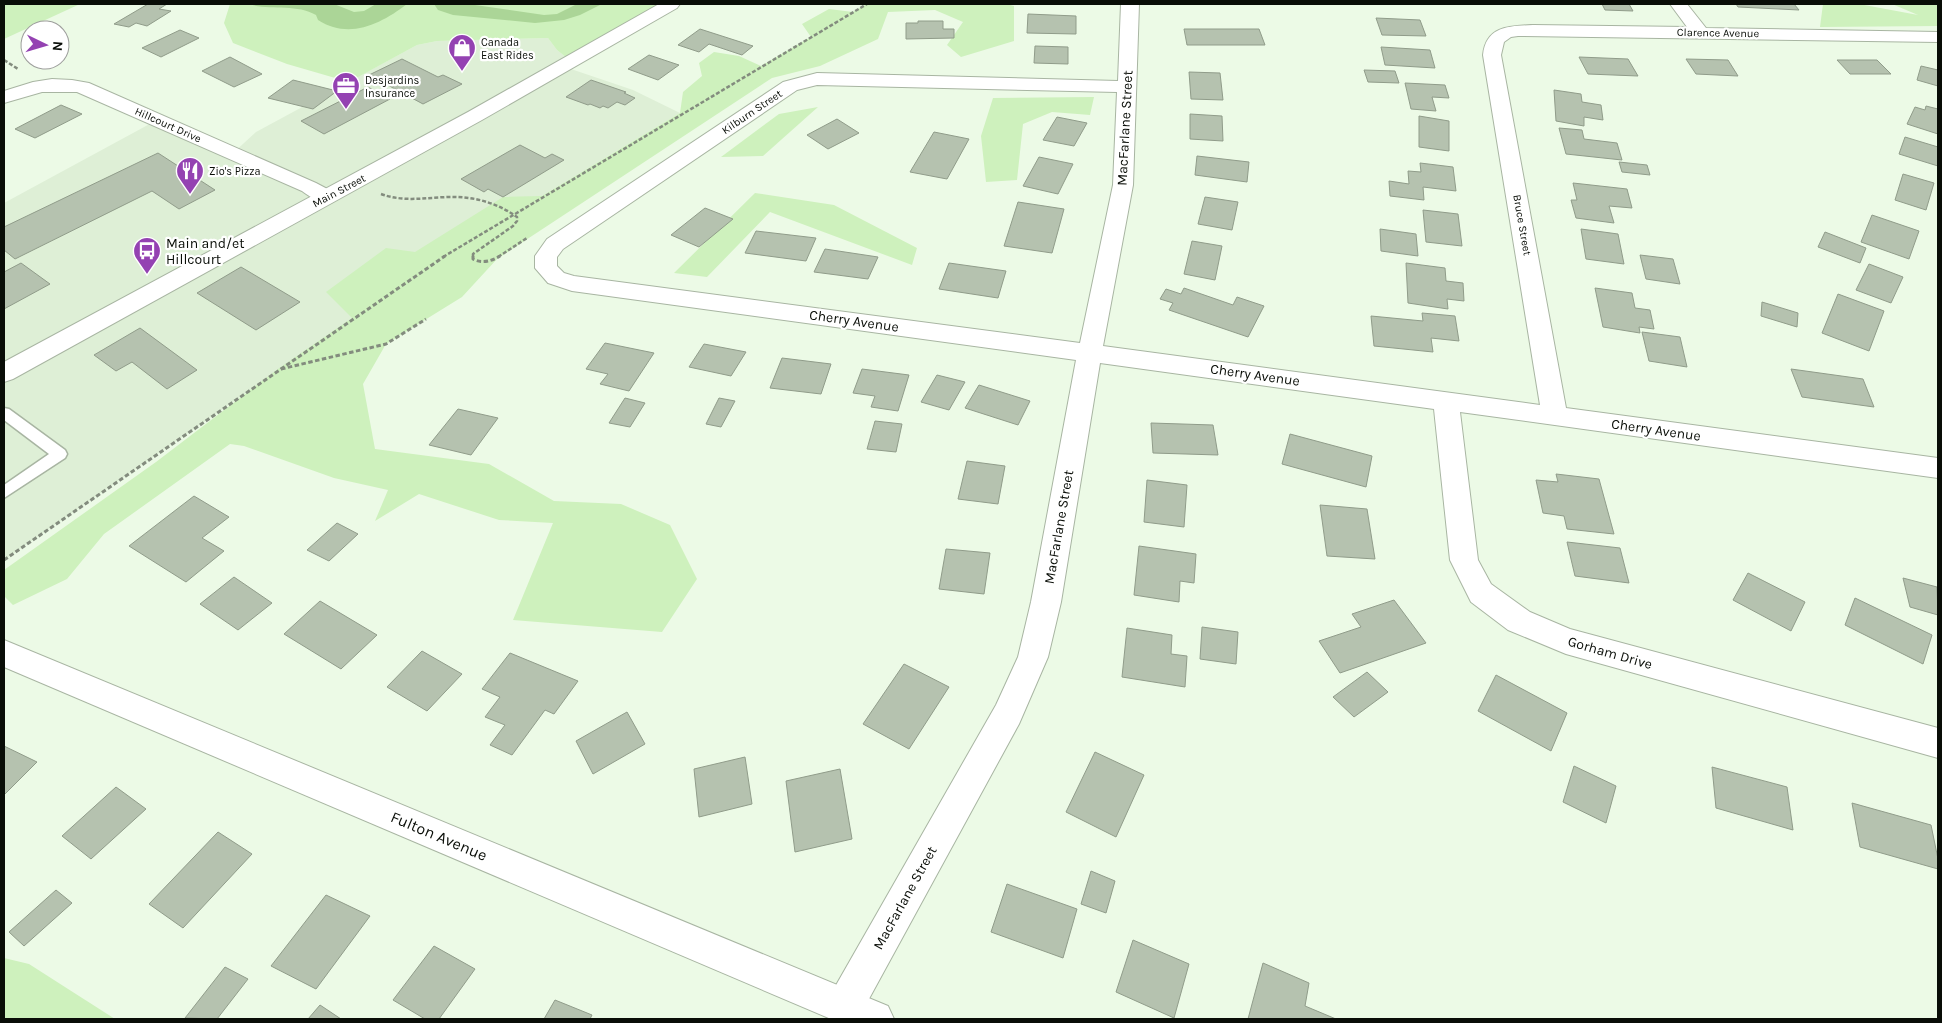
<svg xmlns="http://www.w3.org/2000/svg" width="1942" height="1023" font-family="Karla,sans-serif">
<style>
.built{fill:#deefd6}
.green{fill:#cef1bd}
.water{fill:#abd597}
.building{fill:#b5c2af;stroke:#909c8a}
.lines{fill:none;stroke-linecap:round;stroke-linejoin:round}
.lane-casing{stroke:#a8b5a2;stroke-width:3}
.street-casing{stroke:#a8b5a2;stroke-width:2}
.secondary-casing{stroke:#a8b5a2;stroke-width:2}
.path-far1{stroke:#838c7e;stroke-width:2.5;stroke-dasharray:4 2;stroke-linecap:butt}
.path{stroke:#838c7e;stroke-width:3;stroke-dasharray:4.5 2.5;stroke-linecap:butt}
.lane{fill:#fff;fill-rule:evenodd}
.street{fill:#fff;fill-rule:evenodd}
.secondary{fill:#fff;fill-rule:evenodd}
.labels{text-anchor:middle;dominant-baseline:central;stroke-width:4.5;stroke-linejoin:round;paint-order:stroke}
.far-street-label{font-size:11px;fill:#090d07;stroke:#fff}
.far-poi-label{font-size:11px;fill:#090d07;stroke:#fff;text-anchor:start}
.street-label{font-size:14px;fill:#090d07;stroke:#fff}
.poi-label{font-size:14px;fill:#090d07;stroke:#fff;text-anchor:start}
.near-street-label{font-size:16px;fill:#090d07;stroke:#fff}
</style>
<rect width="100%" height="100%" fill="#ecfae6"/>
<path class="built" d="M 548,38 L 557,50 L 572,62 L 565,67 L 633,90 L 680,113 L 459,246 L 4,560 L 4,203 L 157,120 L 232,154 L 256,132 L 417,45 L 437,41 Z"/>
<g class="green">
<path d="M 4,4 L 80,4 L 4,39 Z"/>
<path d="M 230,4 L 671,4 L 572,62 L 557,50 L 548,38 L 437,41 L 417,45 L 349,82 L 287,64 L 233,43 L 224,23 Z"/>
<path d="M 867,4 L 1007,4 L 1014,6 L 1014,41 L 961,57 L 947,45 L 963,22 L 935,10 L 888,12 L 878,39 L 820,66 L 772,78 L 497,259 L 462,297 L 386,344 L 363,384 L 375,449 L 489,464 L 554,501 L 621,504 L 670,525 L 697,579 L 662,632 L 513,620 L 553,523 L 499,520 L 419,494 L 375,521 L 388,490 L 334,478 L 244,446 L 230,444 L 104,534 L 67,579 L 13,605 L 4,596 L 4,570 L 156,462 L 278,369 L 352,318 L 326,292 L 386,248 L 415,252 L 503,197 L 542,196 L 680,113 L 683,92 L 702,76 L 699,63 L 714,52 L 739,56 L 761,66 L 811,37 L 802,24 L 829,9 L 853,12 Z"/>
<path d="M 1823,4 L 1859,4 L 1918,15 L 1892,4 L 1938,4 L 1938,26 L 1820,27 Z"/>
<path d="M 1094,97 L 1090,115 L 1052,112 L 1023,124 L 1017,180 L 986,182 L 981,136 L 993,98 Z"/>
<path d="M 818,107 L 763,156 L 721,157 L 779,114 Z"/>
<path d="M 755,193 L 834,205 L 917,248 L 912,265 L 770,212 L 707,277 L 674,273 Z"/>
<path d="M 4,958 L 29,964 L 115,1019 L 4,1019 Z"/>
</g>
<g class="water">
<path d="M 249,4 L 334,4 L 354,12 L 364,11 L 376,4 L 407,4 C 381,24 349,40 318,20 L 316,15 C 296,3 270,11 249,4 Z"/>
<path d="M 434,4 L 468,4 L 544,15 L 557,14 L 577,4 L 602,4 L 580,15 L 564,20 L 535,23 L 453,15 L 438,10 Z"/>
</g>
<g class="building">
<path d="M 148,4 L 167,4 L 159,9 L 171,11 L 147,26 L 136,23 L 129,27 L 114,24 Z"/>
<path d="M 1602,4 L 1629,4 L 1633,11 L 1605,10 Z"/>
<path d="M 1736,4 L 1794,4 L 1799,10 L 1738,7 Z"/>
<path d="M 1028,14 L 1076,16 L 1076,34 L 1027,33 Z"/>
<path d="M 1376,18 L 1420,20 L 1426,36 L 1382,35 Z"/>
<path d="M 918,21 L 943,21 L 943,29 L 954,29 L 954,38 L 906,39 L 906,23 L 918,23 Z"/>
<path d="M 700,29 L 753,46 L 742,55 L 709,44 L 699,52 L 678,45 Z"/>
<path d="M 1184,29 L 1259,29 L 1265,45 L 1187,45 Z"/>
<path d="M 180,30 L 199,38 L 161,57 L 142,48 Z"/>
<path d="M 1035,46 L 1068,47 L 1068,64 L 1034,63 Z"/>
<path d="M 1381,47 L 1430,50 L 1435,68 L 1385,65 Z"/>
<path d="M 649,55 L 679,65 L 658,80 L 628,69 Z"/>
<path d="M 230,57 L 262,74 L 234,87 L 202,71 Z"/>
<path d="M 1579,57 L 1628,59 L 1638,76 L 1588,74 Z"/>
<path d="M 402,59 L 438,77 L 443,75 L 462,84 L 423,104 L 369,75 Z"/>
<path d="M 1686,59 L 1728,60 L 1738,76 L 1696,74 Z"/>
<path d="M 1837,60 L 1877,60 L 1891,74 L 1850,74 Z"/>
<path d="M 1921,66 L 1938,70 L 1938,86 L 1917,80 Z"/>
<path d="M 1364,70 L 1395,71 L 1399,83 L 1368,82 Z"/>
<path d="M 1189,72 L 1220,73 L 1223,100 L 1191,99 Z"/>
<path d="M 293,80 L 337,91 L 313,109 L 268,98 Z"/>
<path d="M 591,80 L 626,92 L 624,93 L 635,98 L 625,105 L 617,102 L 608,108 L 603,106 L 600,108 L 590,104 L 588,105 L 566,97 Z"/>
<path d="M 1405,83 L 1445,85 L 1449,98 L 1432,97 L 1436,111 L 1411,109 Z"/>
<path d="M 368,87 L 390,99 L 324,134 L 301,121 Z"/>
<path d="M 1554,90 L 1581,94 L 1582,102 L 1601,105 L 1603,120 L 1584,117 L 1584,126 L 1556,121 Z"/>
<path d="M 61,105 L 82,114 L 35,138 L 15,129 Z"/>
<path d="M 1926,106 L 1938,109 L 1938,134 L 1907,124 L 1915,107 L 1925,110 Z"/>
<path d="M 1190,114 L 1222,116 L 1223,141 L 1190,139 Z"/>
<path d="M 1419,116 L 1449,121 L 1449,151 L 1419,147 Z"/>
<path d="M 1057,117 L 1087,123 L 1074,146 L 1043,140 Z"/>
<path d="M 837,119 L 859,133 L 828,149 L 807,135 Z"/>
<path d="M 1559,128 L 1582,130 L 1584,139 L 1617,143 L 1622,160 L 1566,154 Z"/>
<path d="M 934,132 L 969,139 L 947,179 L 910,172 Z"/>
<path d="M 1905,137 L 1938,147 L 1938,166 L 1899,154 Z"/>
<path d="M 520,145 L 545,158 L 552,154 L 564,160 L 503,197 L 488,189 L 484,192 L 461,179 Z"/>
<path d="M 158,153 L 215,190 L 179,209 L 152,191 L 15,259 L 4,250 L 4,227 Z"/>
<path d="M 1197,156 L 1249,162 L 1247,182 L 1195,175 Z"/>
<path d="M 1039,157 L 1073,164 L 1058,194 L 1023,186 Z"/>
<path d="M 1619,162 L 1647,165 L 1650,175 L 1622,172 Z"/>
<path d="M 1420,163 L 1453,167 L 1456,191 L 1423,187 L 1424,200 L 1390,196 L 1389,181 L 1409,184 L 1408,171 L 1421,172 Z"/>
<path d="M 1903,174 L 1934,183 L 1926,210 L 1895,200 Z"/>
<path d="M 1573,183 L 1627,189 L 1632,208 L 1609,206 L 1614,223 L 1576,218 L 1571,200 L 1577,200 Z"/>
<path d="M 1205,197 L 1238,202 L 1232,230 L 1198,224 Z"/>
<path d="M 1018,202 L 1064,209 L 1052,253 L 1004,246 Z"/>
<path d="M 705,208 L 733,219 L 699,247 L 671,235 Z"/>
<path d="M 1423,210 L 1458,214 L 1462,246 L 1426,242 Z"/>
<path d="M 1872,215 L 1919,231 L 1909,259 L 1861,242 Z"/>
<path d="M 1380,229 L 1416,234 L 1418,256 L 1381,251 Z"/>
<path d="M 1581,229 L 1618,234 L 1624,264 L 1586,259 Z"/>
<path d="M 756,231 L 816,238 L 806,261 L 745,253 Z"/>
<path d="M 1825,232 L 1866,248 L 1860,263 L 1818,247 Z"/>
<path d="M 1192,241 L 1222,246 L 1215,280 L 1184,274 Z"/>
<path d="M 825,249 L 878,257 L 868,279 L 814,272 Z"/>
<path d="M 1640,255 L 1673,259 L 1680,284 L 1646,279 Z"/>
<path d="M 21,263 L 50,284 L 4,309 L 4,272 Z"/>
<path d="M 949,263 L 1006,271 L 998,298 L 939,289 Z"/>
<path d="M 1406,263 L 1445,268 L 1446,281 L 1463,283 L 1464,301 L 1447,299 L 1448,309 L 1408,303 Z"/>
<path d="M 1869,264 L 1903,277 L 1891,303 L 1856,290 Z"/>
<path d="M 241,267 L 300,302 L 256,330 L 197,293 Z"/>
<path d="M 1184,288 L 1233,305 L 1237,297 L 1264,306 L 1248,337 L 1169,310 L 1173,303 L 1160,299 L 1166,289 L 1181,294 Z"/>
<path d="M 1595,288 L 1632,293 L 1635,308 L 1650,310 L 1654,329 L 1639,327 L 1640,333 L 1603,327 Z"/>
<path d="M 1838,294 L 1884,311 L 1869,351 L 1822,333 Z"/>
<path d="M 1762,302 L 1798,313 L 1797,327 L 1761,316 Z"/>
<path d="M 1422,313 L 1455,316 L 1459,341 L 1431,338 L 1433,352 L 1374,346 L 1371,316 L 1423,321 Z"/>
<path d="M 140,328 L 197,370 L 167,389 L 132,362 L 116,371 L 94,355 Z"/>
<path d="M 1642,332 L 1680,337 L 1687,367 L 1649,361 Z"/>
<path d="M 605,343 L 654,353 L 629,391 L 600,384 L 608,374 L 586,369 Z"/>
<path d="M 704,344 L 746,352 L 731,376 L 689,367 Z"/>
<path d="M 782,358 L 831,364 L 821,394 L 770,388 Z"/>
<path d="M 862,369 L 909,375 L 898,411 L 871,407 L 875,396 L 853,393 Z"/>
<path d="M 1791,369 L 1863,379 L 1874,407 L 1802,397 Z"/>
<path d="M 937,375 L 965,382 L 949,410 L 921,402 Z"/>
<path d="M 979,385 L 1030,401 L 1018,425 L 965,408 Z"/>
<path d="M 625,398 L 645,403 L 630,427 L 609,423 Z"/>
<path d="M 719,398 L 735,401 L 721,427 L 706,424 Z"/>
<path d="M 458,409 L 498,418 L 471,455 L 429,445 Z"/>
<path d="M 875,421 L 902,424 L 896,452 L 867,449 Z"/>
<path d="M 1151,423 L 1213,425 L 1218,455 L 1153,453 Z"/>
<path d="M 1290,434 L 1372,456 L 1366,487 L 1282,464 Z"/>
<path d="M 967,461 L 1005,466 L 998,504 L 958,499 Z"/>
<path d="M 1556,474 L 1599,479 L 1614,534 L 1567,529 L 1564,516 L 1543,513 L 1536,480 L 1558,482 Z"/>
<path d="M 1147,480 L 1187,485 L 1184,527 L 1144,522 Z"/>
<path d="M 194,496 L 229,517 L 202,538 L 224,551 L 186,582 L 129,546 Z"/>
<path d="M 1320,505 L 1367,509 L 1375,559 L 1327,556 Z"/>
<path d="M 337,523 L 358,534 L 329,561 L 307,550 Z"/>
<path d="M 1567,542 L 1620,548 L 1629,583 L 1575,576 Z"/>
<path d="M 1139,546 L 1196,554 L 1194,583 L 1180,581 L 1179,602 L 1134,595 Z"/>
<path d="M 946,549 L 990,553 L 984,594 L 939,589 Z"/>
<path d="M 1748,573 L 1805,602 L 1791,631 L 1733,600 Z"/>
<path d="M 234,577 L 272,603 L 238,630 L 200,604 Z"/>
<path d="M 1903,578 L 1937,587 L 1938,615 L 1910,607 Z"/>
<path d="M 1855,598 L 1932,635 L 1923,664 L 1845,625 Z"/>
<path d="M 1394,600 L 1426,643 L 1340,673 L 1319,641 L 1361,627 L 1352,614 Z"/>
<path d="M 320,601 L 377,635 L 341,669 L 284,634 Z"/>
<path d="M 1202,627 L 1238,632 L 1236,664 L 1200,659 Z"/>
<path d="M 1127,628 L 1172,635 L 1171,654 L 1187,656 L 1185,687 L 1122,677 Z"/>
<path d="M 422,651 L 462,674 L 427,711 L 387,687 Z"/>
<path d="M 510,653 L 578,681 L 554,714 L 545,710 L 512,755 L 490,745 L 505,725 L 485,717 L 500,697 L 482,689 Z"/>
<path d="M 904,664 L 949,687 L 909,749 L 863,724 Z"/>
<path d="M 1367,672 L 1388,692 L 1354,717 L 1333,697 Z"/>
<path d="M 1496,675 L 1567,713 L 1551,751 L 1478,711 Z"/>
<path d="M 627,712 L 645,744 L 593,774 L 576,741 Z"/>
<path d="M 4,746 L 37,762 L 4,795 Z"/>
<path d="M 1095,752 L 1144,775 L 1116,837 L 1066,812 Z"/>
<path d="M 745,757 L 752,804 L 699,817 L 694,769 Z"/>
<path d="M 1574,766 L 1616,786 L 1606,823 L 1563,802 Z"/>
<path d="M 1712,767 L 1787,787 L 1793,830 L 1716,808 Z"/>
<path d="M 840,769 L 852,839 L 795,852 L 786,781 Z"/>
<path d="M 116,787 L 146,809 L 91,859 L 62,836 Z"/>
<path d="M 1852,803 L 1931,825 L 1938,859 L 1938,869 L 1860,847 Z"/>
<path d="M 218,832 L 252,854 L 183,928 L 149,904 Z"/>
<path d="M 1091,871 L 1115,881 L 1106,913 L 1081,904 Z"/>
<path d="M 1007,884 L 1077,909 L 1063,958 L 991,932 Z"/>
<path d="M 56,890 L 72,903 L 24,946 L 9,932 Z"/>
<path d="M 326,895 L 370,916 L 316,989 L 271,966 Z"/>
<path d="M 1133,940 L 1189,964 L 1174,1018 L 1116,992 Z"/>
<path d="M 434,946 L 475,969 L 439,1019 L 425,1019 L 393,1000 Z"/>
<path d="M 1263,963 L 1309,983 L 1305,1006 L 1336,1019 L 1248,1019 Z"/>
<path d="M 225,967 L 248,979 L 217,1019 L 185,1018 Z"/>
<path d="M 555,1000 L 592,1015 L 590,1019 L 544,1019 Z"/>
<path d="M 320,1005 L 341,1019 L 308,1019 Z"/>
</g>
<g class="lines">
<defs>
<path id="lane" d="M 4,408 L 9,409 L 65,450 L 67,454 L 65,458 L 4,498 L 4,485 L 49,454 L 4,420 Z"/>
<g id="street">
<path d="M 1121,4 L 1139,4 L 1133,185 L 1103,346 L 1540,405 L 1483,55 C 1486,26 1509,26 1533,25 L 1687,27 L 1670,4 L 1687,4 L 1706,28 L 1938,32 L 1938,42 L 1518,36 L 1511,37 L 1504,42 L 1501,55 L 1566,408 L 1938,458 L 1938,478 L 1460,412 L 1478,560 L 1491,584 L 1530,612 L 1570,629 L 1938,728 L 1938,758 L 1566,654 L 1508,630 L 1471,602 L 1450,560 L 1434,409 L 1100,363 L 1061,602 L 1048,657 L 1019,724 L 858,1019 L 830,1019 L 825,1007 L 831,994 L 996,705 L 1018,657 L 1031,602 L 1076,360 L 572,291 L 548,283 L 535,268 L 535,256 L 547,239 L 783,82 L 817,73 L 1118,81 ZM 817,85 L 1117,92 L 1113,185 L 1080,343 L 574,276 L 564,273 L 557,266 L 557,257 L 563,249 L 797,90 Z"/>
<path d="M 52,79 L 72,80 L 89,83 L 316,183 L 333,192 L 337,197 L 333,202 C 321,205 312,198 302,191 L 77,92 L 42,92 L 4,103 L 4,91 L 33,82 Z"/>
</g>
<g id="secondary">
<path d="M 659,4 L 680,4 L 677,8 L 482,120 L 13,379 L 4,382 L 4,362 L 468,112 Z"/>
<path d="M 4,640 L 888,1006 L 894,1019 L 831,1019 L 4,667 Z"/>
</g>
</defs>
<use href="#lane" class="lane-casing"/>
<use href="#street" class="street-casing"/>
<use href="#secondary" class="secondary-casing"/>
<g class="path-far1">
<path d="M 4,60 L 18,69"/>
<path d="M 381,194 C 403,202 424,198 447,197 C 472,196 496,202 517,217 L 517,221 L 513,226 L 473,254 L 473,257"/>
<path d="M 443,257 L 867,4"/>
<path d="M 498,257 L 527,238"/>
</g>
<g class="path">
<path d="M 473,256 L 473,259 C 482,264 492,261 500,256"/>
<path d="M 281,369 L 386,344 L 426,319"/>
<path d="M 4,560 L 445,256"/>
</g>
<use href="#lane" class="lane"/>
<use href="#street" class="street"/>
<use href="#secondary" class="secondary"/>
</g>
<defs>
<symbol id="shop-pin" viewBox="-11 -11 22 30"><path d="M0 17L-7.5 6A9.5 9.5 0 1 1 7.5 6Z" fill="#9442b2" stroke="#fff"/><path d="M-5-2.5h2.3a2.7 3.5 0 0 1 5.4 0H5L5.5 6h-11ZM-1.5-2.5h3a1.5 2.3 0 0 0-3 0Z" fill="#fff"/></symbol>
<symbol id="office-pin" viewBox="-11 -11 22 30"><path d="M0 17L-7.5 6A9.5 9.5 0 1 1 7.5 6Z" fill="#9442b2" stroke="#fff"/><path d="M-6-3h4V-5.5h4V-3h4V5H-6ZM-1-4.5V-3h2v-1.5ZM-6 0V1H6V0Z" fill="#fff"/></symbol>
<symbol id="restaurant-pin" viewBox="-11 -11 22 30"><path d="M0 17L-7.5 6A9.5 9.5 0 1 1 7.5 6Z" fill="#9442b2" stroke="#fff"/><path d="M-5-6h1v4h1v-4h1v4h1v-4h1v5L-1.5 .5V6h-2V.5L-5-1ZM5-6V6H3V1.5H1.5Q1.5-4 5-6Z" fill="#fff"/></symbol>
<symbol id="bus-pin" viewBox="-11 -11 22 30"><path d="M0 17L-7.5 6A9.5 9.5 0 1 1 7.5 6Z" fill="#9442b2" stroke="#fff"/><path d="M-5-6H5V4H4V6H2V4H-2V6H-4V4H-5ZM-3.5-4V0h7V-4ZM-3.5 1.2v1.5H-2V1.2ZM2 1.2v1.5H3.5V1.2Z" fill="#fff"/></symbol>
</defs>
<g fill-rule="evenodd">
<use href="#shop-pin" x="446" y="32" width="32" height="43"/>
<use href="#office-pin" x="330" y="70" width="32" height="43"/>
<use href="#restaurant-pin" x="174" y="155" width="32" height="43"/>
<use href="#bus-pin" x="131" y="235" width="32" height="43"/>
</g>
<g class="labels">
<g class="far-street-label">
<text transform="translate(1718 33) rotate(1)">Clarence Avenue</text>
<text transform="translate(752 112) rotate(-34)">Kilburn Street</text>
<text transform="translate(168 125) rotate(24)">Hillcourt Drive</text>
<text transform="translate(339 191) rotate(-28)">Main Street</text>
<text transform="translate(1522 225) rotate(80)">Bruce Street</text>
</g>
<g class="far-poi-label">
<text x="481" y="42">Canada<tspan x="481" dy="13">East Rides</tspan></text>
<text x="365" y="80">Desjardins<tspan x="365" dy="13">Insurance</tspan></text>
<text x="209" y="171">Zio's Pizza</text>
</g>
<g class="street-label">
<text transform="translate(1125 128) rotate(-87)">MacFarlane Street</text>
<text transform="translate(854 321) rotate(8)">Cherry Avenue</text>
<text transform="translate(1255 375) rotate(8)">Cherry Avenue</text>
<text transform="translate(1656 430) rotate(8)">Cherry Avenue</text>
<text transform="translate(1059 527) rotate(-80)">MacFarlane Street</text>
<text transform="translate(1610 653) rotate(16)">Gorham Drive</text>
<text transform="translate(905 898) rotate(-61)">MacFarlane Street</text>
</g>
<g class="poi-label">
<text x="166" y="243">Main and/et<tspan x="166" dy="16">Hillcourt</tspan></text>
</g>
<g class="near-street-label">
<text transform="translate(439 836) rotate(23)">Fulton Avenue</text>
</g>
</g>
<rect width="1942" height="1023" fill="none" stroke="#090d07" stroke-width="10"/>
<g transform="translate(45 45) rotate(95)"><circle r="24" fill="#ffffff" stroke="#9d9e9c"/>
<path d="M0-4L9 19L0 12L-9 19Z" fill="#9442b2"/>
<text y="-8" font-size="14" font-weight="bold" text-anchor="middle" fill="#090d07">N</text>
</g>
</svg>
